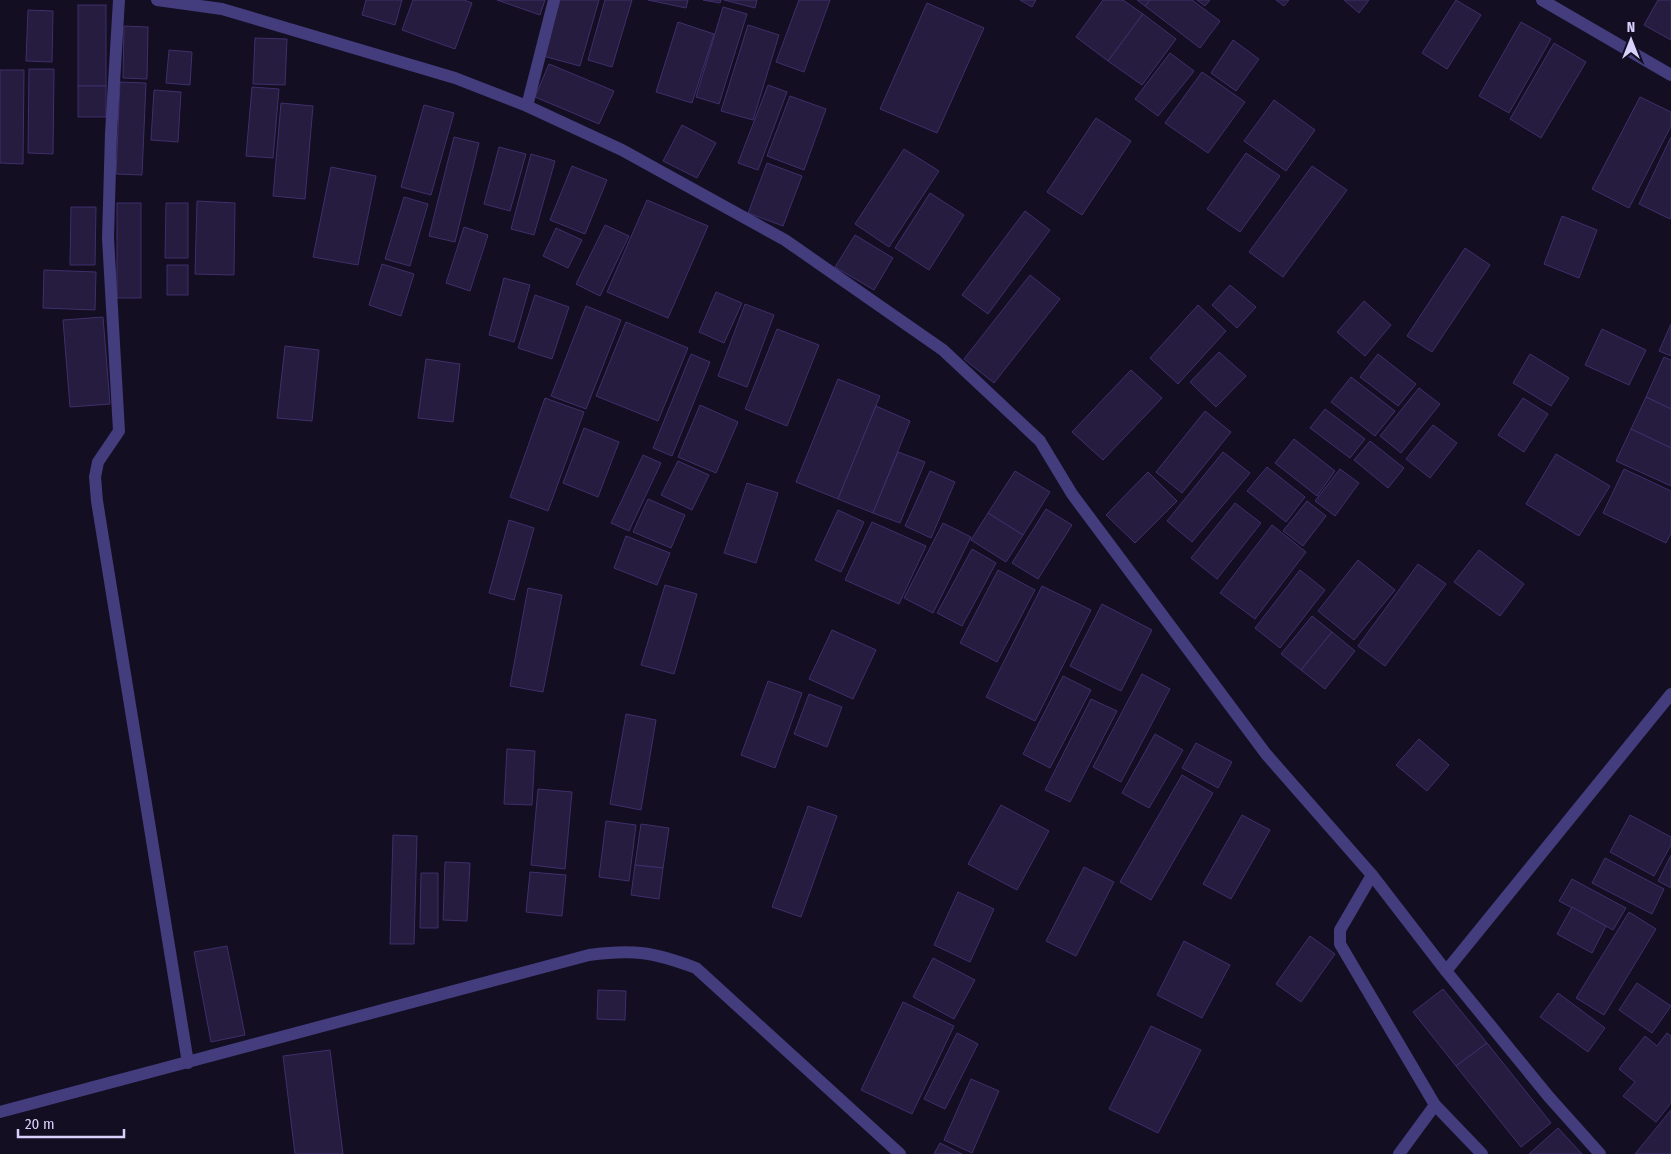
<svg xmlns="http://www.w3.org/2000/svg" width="1671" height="1154" font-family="'Fira Sans Condensed',sans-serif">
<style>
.building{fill:#251c40;stroke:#3f2f6b}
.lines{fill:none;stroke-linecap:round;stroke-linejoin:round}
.minor{stroke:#433c7d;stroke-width:12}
</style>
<rect width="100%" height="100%" fill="#130e21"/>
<g class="building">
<path d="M 366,0 L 402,0 L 395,25 L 362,15 Z"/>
<path d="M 413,0 L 464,0 L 472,3 L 455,49 L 402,30 Z"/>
<path d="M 497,0 L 545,0 L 540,15 Z"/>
<path d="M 560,0 L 599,0 L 580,66 L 543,56 Z"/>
<path d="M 605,0 L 632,0 L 612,67 L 588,60 Z"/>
<path d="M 648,0 L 688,0 L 686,8 Z"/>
<path d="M 703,0 L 721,0 L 720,3 Z"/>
<path d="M 724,0 L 757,0 L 755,8 Z"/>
<path d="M 799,0 L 830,0 L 804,72 L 776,62 Z"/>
<path d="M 1020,0 L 1036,0 L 1032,7 Z"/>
<path d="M 1103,0 L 1123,0 L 1143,14 L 1108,61 L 1076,37 Z"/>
<path d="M 1137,0 L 1150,0 L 1145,6 Z"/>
<path d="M 1150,0 L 1192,0 L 1220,21 L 1200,48 L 1145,6 Z"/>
<path d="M 1197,0 L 1210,0 L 1205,6 Z"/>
<path d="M 1276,0 L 1289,0 L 1284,6 Z"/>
<path d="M 1344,0 L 1369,0 L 1359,13 Z"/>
<path d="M 1456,0 L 1481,15 L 1447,69 L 1422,53 Z"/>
<path d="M 1658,0 L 1671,0 L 1671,40 L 1644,25 Z"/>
<path d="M 927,3 L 984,28 L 937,133 L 880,109 Z"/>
<rect x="78" y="5" width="28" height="81"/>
<path d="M 723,7 L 747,14 L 719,104 L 696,97 Z"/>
<path d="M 28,10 L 53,11 L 52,62 L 26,61 Z"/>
<path d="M 1143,14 L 1176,39 L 1142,85 L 1108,61 Z"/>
<path d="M 678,22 L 714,34 L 692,103 L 656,92 Z"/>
<path d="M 1521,22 L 1551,39 L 1509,113 L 1479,96 Z"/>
<path d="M 748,25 L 779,35 L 753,120 L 721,111 Z"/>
<path d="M 124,26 L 148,27 L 147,79 L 123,78 Z"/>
<path d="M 255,38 L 287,39 L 285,85 L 253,84 Z"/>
<path d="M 1233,40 L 1259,59 L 1236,91 L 1211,73 Z"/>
<path d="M 1554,43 L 1586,62 L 1541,138 L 1510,119 Z"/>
<path d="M 169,50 L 192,52 L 190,85 L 166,83 Z"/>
<path d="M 1170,53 L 1194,71 L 1158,116 L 1135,99 Z"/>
<path d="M 549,64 L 614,91 L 599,124 L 535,97 Z"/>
<path d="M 29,69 L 54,69 L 53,154 L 28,153 Z"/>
<path d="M 0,70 L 24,70 L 23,164 L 0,163 Z"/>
<path d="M 1202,72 L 1245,102 L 1208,153 L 1165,123 Z"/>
<path d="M 120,82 L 146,83 L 142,175 L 116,174 Z"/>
<path d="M 768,85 L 787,92 L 758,170 L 738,163 Z"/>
<rect x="78" y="86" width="28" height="31"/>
<path d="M 252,87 L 279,89 L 273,158 L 246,156 Z"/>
<path d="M 154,90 L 181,92 L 178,142 L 151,140 Z"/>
<path d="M 790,96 L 826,109 L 804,170 L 767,156 Z"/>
<path d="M 1640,97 L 1671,112 L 1671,126 L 1629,208 L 1592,189 Z"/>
<path d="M 1274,100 L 1315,130 L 1286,171 L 1244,141 Z"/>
<path d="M 281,103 L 313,106 L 305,199 L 273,196 Z"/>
<path d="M 424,105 L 454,113 L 431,195 L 401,187 Z"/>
<path d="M 1096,118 L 1131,141 L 1082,215 L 1047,192 Z"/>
<path d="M 682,125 L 716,143 L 697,178 L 663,161 Z"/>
<path d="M 454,137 L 479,143 L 455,242 L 429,236 Z"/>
<path d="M 1671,137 L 1671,216 L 1670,219 L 1639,204 Z"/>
<path d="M 499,147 L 526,154 L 510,211 L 484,204 Z"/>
<path d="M 904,149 L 939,171 L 889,247 L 855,224 Z"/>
<path d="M 1246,153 L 1280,176 L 1240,232 L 1207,209 Z"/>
<path d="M 531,154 L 555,161 L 534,235 L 511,229 Z"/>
<path d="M 767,163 L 802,176 L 783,226 L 748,213 Z"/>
<path d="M 572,166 L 607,180 L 585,234 L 550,220 Z"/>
<path d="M 1312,166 L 1347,190 L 1283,277 L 1249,252 Z"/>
<path d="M 331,167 L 376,176 L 358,265 L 313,257 Z"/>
<path d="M 930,193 L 964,215 L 929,270 L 895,248 Z"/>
<path d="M 404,197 L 428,204 L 410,266 L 385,259 Z"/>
<path d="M 647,200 L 708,226 L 668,318 L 607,292 Z"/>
<path d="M 197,201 L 235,203 L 234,275 L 195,274 Z"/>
<rect x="117" y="203" width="24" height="95"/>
<path d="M 166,203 L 188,203 L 188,258 L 165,258 Z"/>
<path d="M 71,207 L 96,207 L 95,265 L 70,265 Z"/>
<path d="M 1025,211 L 1050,230 L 988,314 L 962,295 Z"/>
<path d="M 1562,216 L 1597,230 L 1579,278 L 1544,264 Z"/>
<path d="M 605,225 L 629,236 L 600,296 L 576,284 Z"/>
<path d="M 464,227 L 488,235 L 470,291 L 446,283 Z"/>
<path d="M 556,228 L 582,240 L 568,268 L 543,256 Z"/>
<path d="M 855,235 L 893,258 L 874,290 L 835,267 Z"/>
<path d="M 1465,248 L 1490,265 L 1432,352 L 1407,336 Z"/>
<path d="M 382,264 L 414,274 L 401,316 L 369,305 Z"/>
<rect x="167" y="265" width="21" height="30"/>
<path d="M 44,270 L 96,272 L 95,310 L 43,308 Z"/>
<path d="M 1030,275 L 1060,299 L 994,383 L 964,359 Z"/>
<path d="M 504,278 L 530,285 L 514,342 L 489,335 Z"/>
<path d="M 1230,285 L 1256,307 L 1237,328 L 1212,305 Z"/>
<path d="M 716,292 L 742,303 L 724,343 L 699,332 Z"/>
<path d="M 535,295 L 569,307 L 552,359 L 518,348 Z"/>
<path d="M 1364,301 L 1391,325 L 1365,356 L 1337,332 Z"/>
<path d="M 745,304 L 774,315 L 747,387 L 718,376 Z"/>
<path d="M 1198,305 L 1226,331 L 1178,384 L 1150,358 Z"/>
<path d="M 586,306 L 621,320 L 586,409 L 551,396 Z"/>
<path d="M 103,317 L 110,404 L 70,407 L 63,320 Z"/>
<path d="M 626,322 L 688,348 L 658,421 L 596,396 Z"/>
<path d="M 1671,324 L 1671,356 L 1659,351 Z"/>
<path d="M 777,329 L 819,345 L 787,426 L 745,409 Z"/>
<path d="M 1602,329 L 1646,350 L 1629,385 L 1585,365 Z"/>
<path d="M 285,346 L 319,350 L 312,421 L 277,418 Z"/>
<path d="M 1219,352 L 1246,376 L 1216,407 L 1190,382 Z"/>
<path d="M 691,354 L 710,362 L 672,456 L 653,448 Z"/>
<path d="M 1378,354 L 1416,384 L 1398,406 L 1360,377 Z"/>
<path d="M 1530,354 L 1569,378 L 1551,406 L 1513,383 Z"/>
<path d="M 1664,357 L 1671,360 L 1671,409 L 1646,397 Z"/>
<path d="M 426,359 L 460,364 L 453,422 L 418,418 Z"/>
<path d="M 1131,370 L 1162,398 L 1103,460 L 1072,432 Z"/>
<path d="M 1351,377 L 1395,411 L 1375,436 L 1331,402 Z"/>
<path d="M 838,379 L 880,396 L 838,499 L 796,482 Z"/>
<path d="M 1419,388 L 1440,404 L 1401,453 L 1380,436 Z"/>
<path d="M 1646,397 L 1671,409 L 1671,448 L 1631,429 Z"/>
<path d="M 545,398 L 584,412 L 548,511 L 510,497 Z"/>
<path d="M 1523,398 L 1548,414 L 1524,452 L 1498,435 Z"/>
<path d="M 700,405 L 738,422 L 716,473 L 678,457 Z"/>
<path d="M 876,406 L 910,421 L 873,513 L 838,499 Z"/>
<path d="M 1325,409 L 1365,439 L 1350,458 L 1310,428 Z"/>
<path d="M 1205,411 L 1231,432 L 1182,493 L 1156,472 Z"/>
<path d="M 1433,425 L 1457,443 L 1430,478 L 1406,459 Z"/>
<path d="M 584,428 L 619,442 L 598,497 L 563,483 Z"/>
<path d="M 1631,429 L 1671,448 L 1671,486 L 1616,461 Z"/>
<path d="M 1294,439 L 1335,471 L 1317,496 L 1275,463 Z"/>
<path d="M 1370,441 L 1404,468 L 1388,488 L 1354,460 Z"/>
<path d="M 898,452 L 925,462 L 900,523 L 873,513 Z"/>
<path d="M 1223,452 L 1250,473 L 1192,542 L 1167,521 Z"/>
<path d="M 1556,454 L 1610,486 L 1579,536 L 1526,504 Z"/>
<path d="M 643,455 L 661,463 L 629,531 L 611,523 Z"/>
<path d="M 678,461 L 709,475 L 692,510 L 661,495 Z"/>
<path d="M 1267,467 L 1305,497 L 1286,522 L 1247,491 Z"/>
<path d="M 1340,469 L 1359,483 L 1335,516 L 1315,501 Z"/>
<path d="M 1624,469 L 1671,491 L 1671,533 L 1666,543 L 1603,513 Z"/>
<path d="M 930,471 L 955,482 L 931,538 L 905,526 Z"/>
<path d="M 1015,471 L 1050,492 L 1023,535 L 988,513 Z"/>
<path d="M 1148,472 L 1177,501 L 1135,543 L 1106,515 Z"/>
<path d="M 747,483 L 778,493 L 756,563 L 724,553 Z"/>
<path d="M 648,499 L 685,515 L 671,548 L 633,532 Z"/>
<path d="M 1307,501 L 1326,516 L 1303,546 L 1283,531 Z"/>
<path d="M 1235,503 L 1261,523 L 1217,579 L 1191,558 Z"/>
<path d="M 1046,509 L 1072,525 L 1038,579 L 1012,563 Z"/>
<path d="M 838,510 L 864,522 L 841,572 L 815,560 Z"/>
<path d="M 988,513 L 1023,535 L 1006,562 L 971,540 Z"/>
<path d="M 509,520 L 534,528 L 514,600 L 489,593 Z"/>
<path d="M 872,522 L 926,546 L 899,604 L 845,580 Z"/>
<path d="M 943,523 L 971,537 L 933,613 L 904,598 Z"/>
<path d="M 1272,525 L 1306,552 L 1255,619 L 1220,593 Z"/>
<path d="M 626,536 L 670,553 L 657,585 L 614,568 Z"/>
<path d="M 972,549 L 996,563 L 962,626 L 937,613 Z"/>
<path d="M 1479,550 L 1524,584 L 1500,616 L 1454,582 Z"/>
<path d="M 1358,560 L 1395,590 L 1354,640 L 1318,611 Z"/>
<path d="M 1418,564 L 1446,584 L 1385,666 L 1358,646 Z"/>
<path d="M 998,570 L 1035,590 L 997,662 L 960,643 Z"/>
<path d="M 1300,570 L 1325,590 L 1280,648 L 1255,628 Z"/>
<path d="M 665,585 L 697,594 L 674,674 L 641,665 Z"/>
<path d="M 1042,586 L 1091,610 L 1035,721 L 986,697 Z"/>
<path d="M 528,588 L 562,595 L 543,692 L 510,686 Z"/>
<path d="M 1102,604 L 1152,630 L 1121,691 L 1070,666 Z"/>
<path d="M 1312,616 L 1332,632 L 1301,670 L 1281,654 Z"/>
<path d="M 832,630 L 876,650 L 853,699 L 809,679 Z"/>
<path d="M 1332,632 L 1355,651 L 1325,689 L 1301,670 Z"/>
<path d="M 1142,674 L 1170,689 L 1121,782 L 1093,767 Z"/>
<path d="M 1063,676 L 1091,690 L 1050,768 L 1023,754 Z"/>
<path d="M 768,681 L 802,693 L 775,768 L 741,755 Z"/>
<path d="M 809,694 L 842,707 L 827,747 L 794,734 Z"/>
<path d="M 1091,699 L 1117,711 L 1070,802 L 1045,790 Z"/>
<path d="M 626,714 L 656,720 L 641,810 L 610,804 Z"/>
<path d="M 1155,734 L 1183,750 L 1149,808 L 1122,793 Z"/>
<path d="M 1419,739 L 1449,765 L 1427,791 L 1396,765 Z"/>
<path d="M 1196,743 L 1232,762 L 1218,788 L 1182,768 Z"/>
<path d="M 507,749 L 535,751 L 532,805 L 504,804 Z"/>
<path d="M 1182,775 L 1213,793 L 1151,900 L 1120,882 Z"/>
<path d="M 538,789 L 572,792 L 565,869 L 531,865 Z"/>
<path d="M 1001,805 L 1049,831 L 1017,890 L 968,864 Z"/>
<path d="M 808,806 L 837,816 L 801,917 L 772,907 Z"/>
<path d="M 1242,815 L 1270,830 L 1231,899 L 1203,884 Z"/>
<path d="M 1630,815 L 1671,837 L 1671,845 L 1654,876 L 1610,852 Z"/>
<path d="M 606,821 L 636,825 L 629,881 L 599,877 Z"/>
<path d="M 641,824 L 669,828 L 663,868 L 635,865 Z"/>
<path d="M 393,835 L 417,836 L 414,944 L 390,944 Z"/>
<path d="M 1671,855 L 1671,888 L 1658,881 Z"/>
<path d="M 1605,858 L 1664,889 L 1652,914 L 1592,883 Z"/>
<path d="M 445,862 L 470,863 L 467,921 L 443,920 Z"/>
<path d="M 635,865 L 663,868 L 659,899 L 631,895 Z"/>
<path d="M 1084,867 L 1114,882 L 1076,956 L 1046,941 Z"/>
<path d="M 530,872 L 566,875 L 562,916 L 526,912 Z"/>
<path d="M 421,873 L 438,873 L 438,928 L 420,928 Z"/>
<path d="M 1572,879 L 1626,908 L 1613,930 L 1559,901 Z"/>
<path d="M 958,892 L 994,909 L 970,962 L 934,945 Z"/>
<path d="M 1572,907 L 1606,926 L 1592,953 L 1557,934 Z"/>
<path d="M 1629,912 L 1656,929 L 1604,1015 L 1576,998 Z"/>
<path d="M 1310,936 L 1335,954 L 1301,1002 L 1276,984 Z"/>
<path d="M 1184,941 L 1230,965 L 1202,1018 L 1157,995 Z"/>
<path d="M 227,946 L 245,1035 L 211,1042 L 194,952 Z"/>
<path d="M 933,958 L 975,980 L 954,1019 L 913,997 Z"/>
<path d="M 1637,983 L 1671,1006 L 1652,1033 L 1619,1010 Z"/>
<path d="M 1443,989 L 1487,1043 L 1456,1066 L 1413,1012 Z"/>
<path d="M 598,990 L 626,991 L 625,1020 L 597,1019 Z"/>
<path d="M 1558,993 L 1605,1028 L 1588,1052 L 1540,1017 Z"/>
<path d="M 903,1002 L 954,1026 L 912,1114 L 861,1090 Z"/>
<path d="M 1151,1026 L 1201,1050 L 1158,1133 L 1109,1109 Z"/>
<path d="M 957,1033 L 978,1044 L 945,1109 L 924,1099 Z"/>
<path d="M 1667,1033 L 1671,1036 L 1671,1103 L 1656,1122 L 1623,1096 L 1635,1082 L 1619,1069 L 1645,1036 L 1657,1046 Z"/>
<path d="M 1487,1043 L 1551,1123 L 1521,1147 L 1456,1066 Z"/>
<path d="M 330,1050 L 343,1154 L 295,1154 L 283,1056 Z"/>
<path d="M 971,1079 L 999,1091 L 972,1153 L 944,1140 Z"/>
<path d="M 1671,1110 L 1671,1154 L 1635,1154 Z"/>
<path d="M 1558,1128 L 1582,1154 L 1529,1154 Z"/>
<path d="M 940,1143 L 962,1154 L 934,1154 Z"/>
</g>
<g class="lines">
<g class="minor">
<path d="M 119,0 L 111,133 L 108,238 L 119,431 L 98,462 L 95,477 L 97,501 L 188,1063"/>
<path d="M 157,0 L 222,9 L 455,78 L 527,106 L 622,150 L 785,240 L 943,350 L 1040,441 L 1072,494 L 1266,754 L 1372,875 L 1446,971 L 1549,1097 L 1600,1154"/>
<path d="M 1542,0 L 1671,75"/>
<path d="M 527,106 L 554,0"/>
<path d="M 1372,875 L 1340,930 L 1340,944 L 1435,1105 L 1482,1154"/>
<path d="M 1446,971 L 1671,694"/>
<path d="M 0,1112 L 589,955 C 634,949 653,952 696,968 L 900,1154"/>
<path d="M 1399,1154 L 1435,1105"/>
</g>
</g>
<g transform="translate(1631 40)" stroke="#130e21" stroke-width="4" paint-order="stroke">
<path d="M0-4L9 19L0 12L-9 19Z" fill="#d8d1fc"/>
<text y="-8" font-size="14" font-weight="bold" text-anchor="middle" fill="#d8d1fc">N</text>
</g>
<path d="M18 1129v8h106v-8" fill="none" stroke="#d8d1fc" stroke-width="2.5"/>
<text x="25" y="1129" font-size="15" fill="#d8d1fc" stroke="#130e21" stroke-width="4" paint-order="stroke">20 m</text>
</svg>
